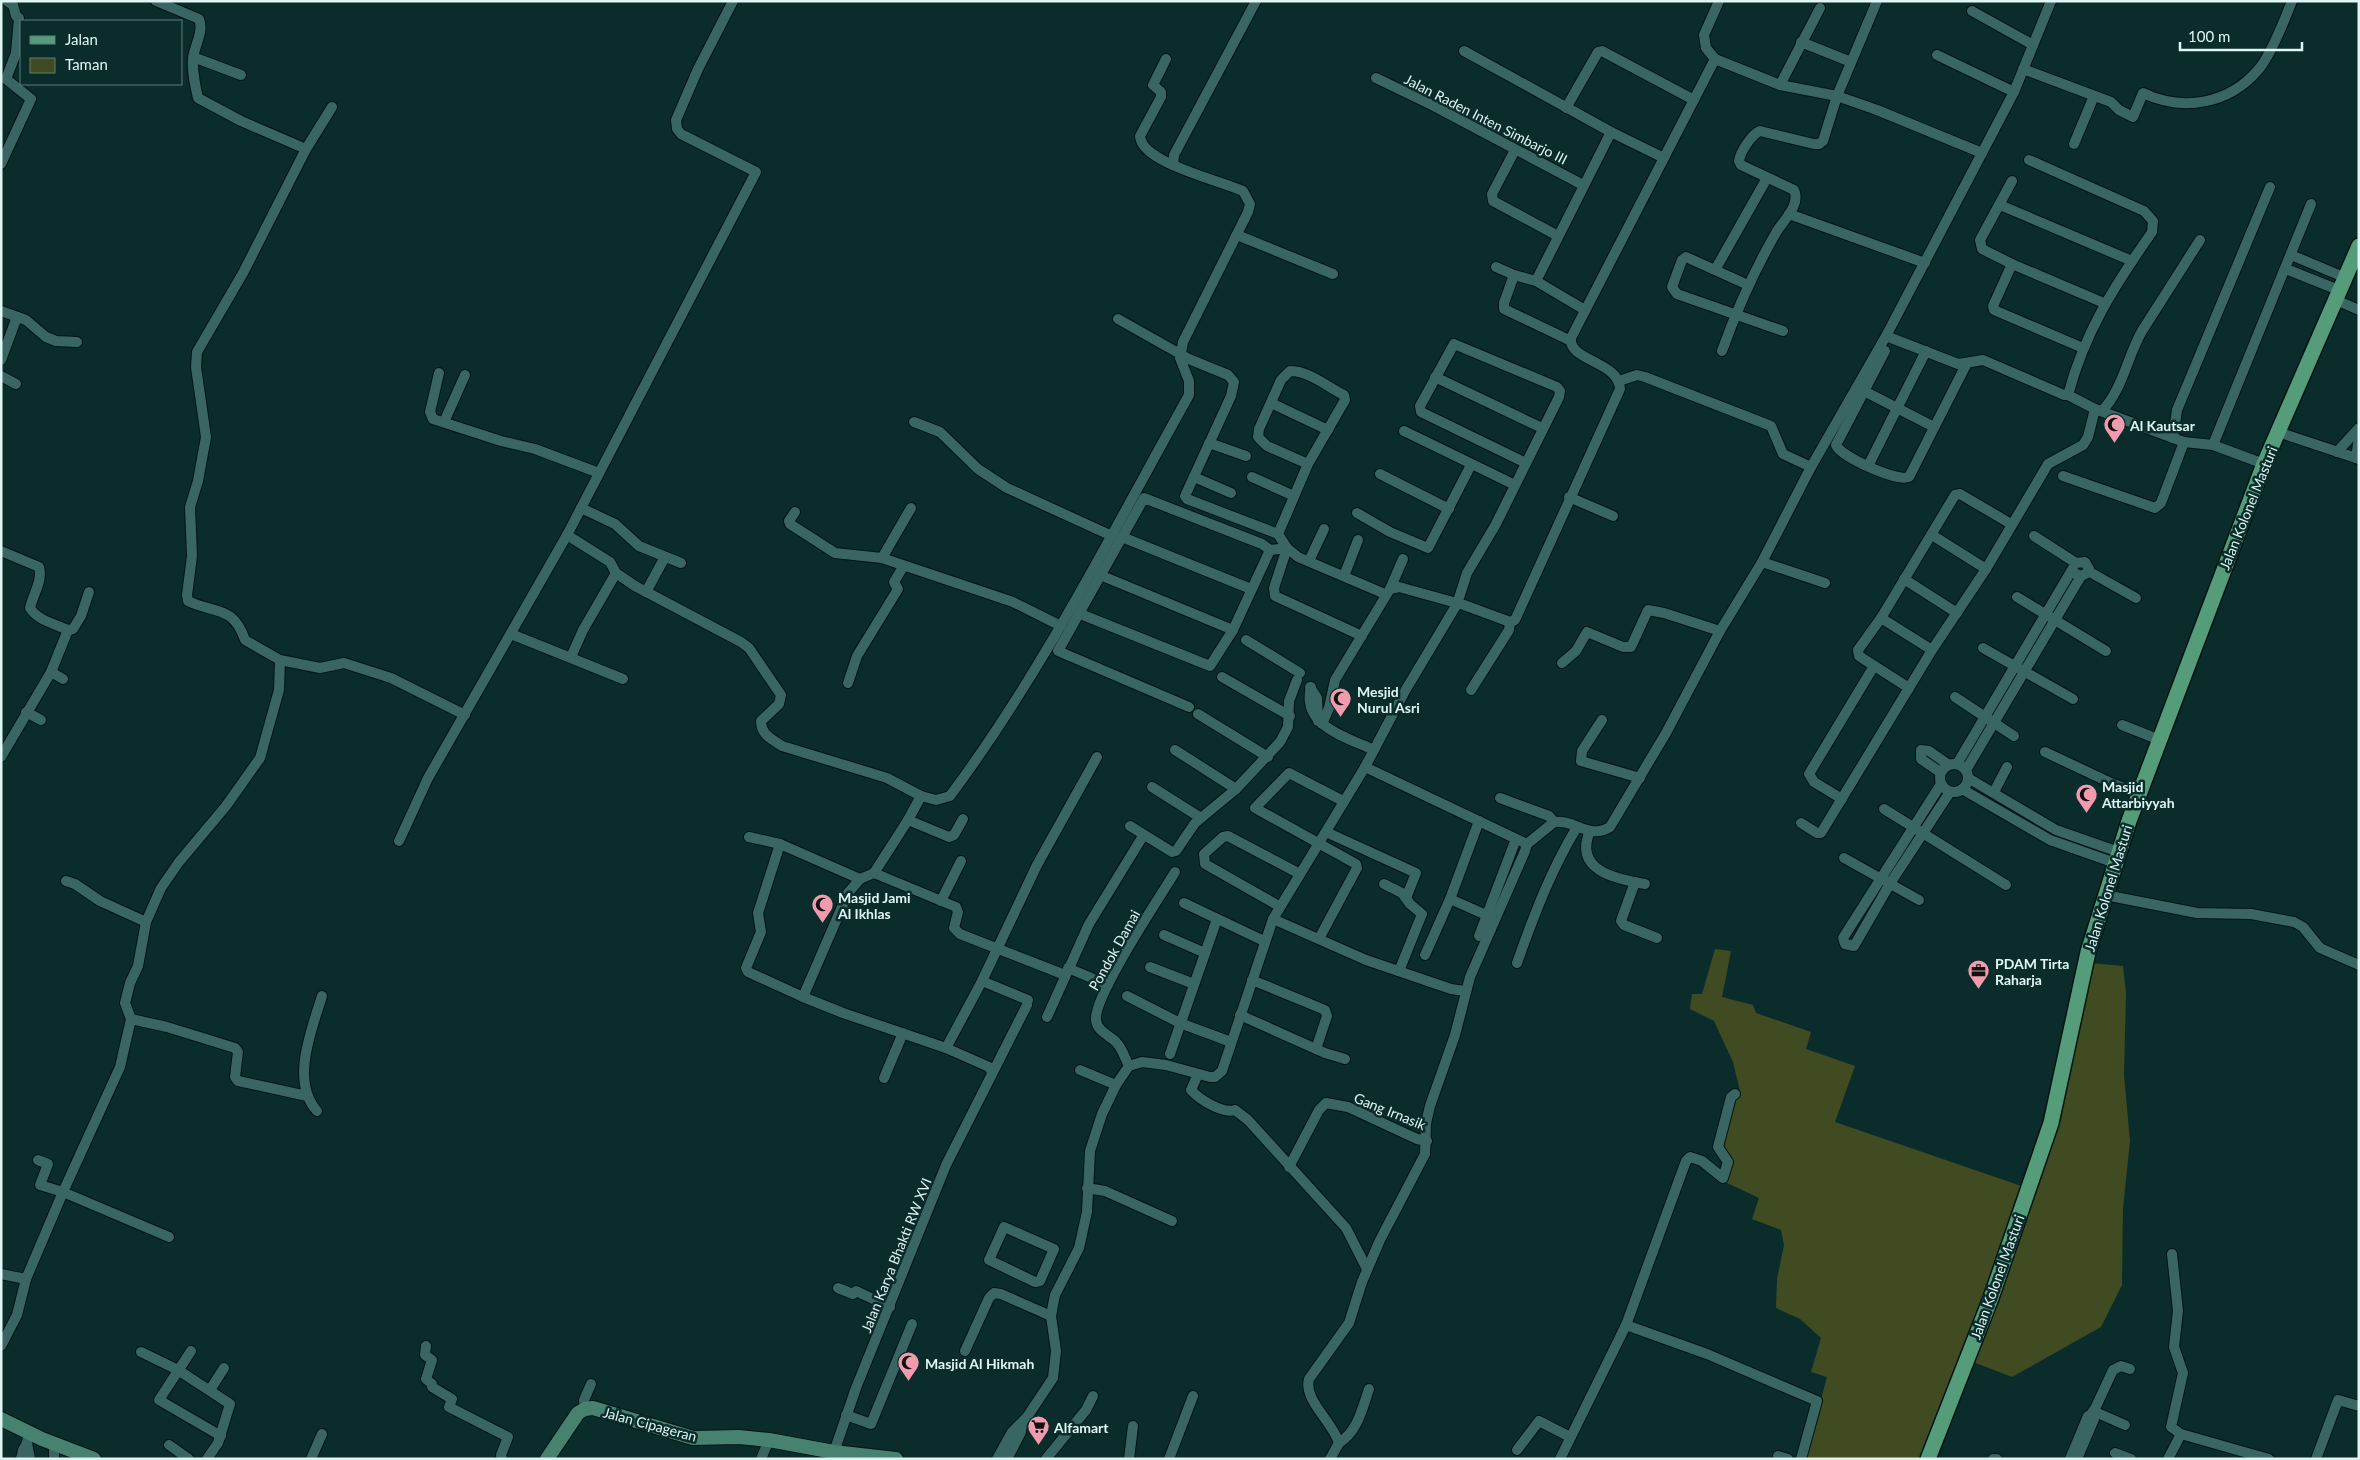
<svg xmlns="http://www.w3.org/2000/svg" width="2360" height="1460" font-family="Lato,sans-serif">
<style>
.green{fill:#414b21}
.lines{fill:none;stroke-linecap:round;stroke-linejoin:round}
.street-casing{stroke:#001413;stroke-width:12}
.secondary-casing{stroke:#001413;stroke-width:16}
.primary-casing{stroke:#001413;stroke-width:18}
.street{stroke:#396563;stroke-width:10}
.secondary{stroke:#47816f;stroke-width:14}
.primary{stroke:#559c7b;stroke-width:15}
.labels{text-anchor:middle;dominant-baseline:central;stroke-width:5;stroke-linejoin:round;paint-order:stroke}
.street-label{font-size:14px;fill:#dff6f4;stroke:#0a2d2b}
.poi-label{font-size:14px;font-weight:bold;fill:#dff6f4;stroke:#0a2d2b;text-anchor:start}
</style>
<rect width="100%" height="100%" fill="#0a2d2b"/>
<path class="green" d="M 1715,949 L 1731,951 L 1722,997 L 1753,1005 L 1756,1013 L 1811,1032 L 1806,1049 L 1855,1066 L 1835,1122 L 2033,1190 L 2090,963 L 2123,966 L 2126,993 L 2124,1075 L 2130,1141 L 2123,1208 L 2122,1285 L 2101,1327 L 2012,1377 L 1963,1358 L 1923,1459 L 1805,1459 L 1827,1377 L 1811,1372 L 1821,1338 L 1800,1319 L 1776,1308 L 1777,1279 L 1784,1245 L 1781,1230 L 1752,1219 L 1759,1198 L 1723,1181 L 1731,1158 L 1720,1148 L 1735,1096 L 1741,1095 L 1733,1062 L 1714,1021 L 1690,1009 L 1692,994 L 1702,994 Z"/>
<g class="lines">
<defs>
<g id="street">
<path d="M 156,1 L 199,19 C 204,32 195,44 193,58 C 192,72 195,85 198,98 L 241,121 L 306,149"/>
<path d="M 1719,1 L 1704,35 L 1706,48 L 1715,59 L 1780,85 L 1837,96 L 1877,110 L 1982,153"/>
<path d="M 1972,11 L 2033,45"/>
<path d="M 1801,42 L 1851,62"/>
<path d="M 1464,51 L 1611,132 L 1664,158"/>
<path d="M 1937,55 L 2014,92"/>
<path d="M 193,57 L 241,75"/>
<path d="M 2023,69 L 2111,102 L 2119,110 L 2133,117 L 2143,93 C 2183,112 2229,104 2258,70 C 2270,57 2285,19 2292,1"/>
<path d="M 1376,78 L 1432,105 L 1583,185"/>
<path d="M 1780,85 L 1820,8"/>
<path d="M 332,107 L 306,149 L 243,273 L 197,352 L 196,367 L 206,437 L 198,481 L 190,507 L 192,556 L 187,595 L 188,601 C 215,614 233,605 245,640 L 280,660 L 320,668 L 344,663 L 391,678 L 465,715"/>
<path d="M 1566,108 L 1598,52 L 1602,51 L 1694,100"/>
<path d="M 2074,144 L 2094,96"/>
<path d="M 1515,150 L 1492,194 L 1493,201 L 1558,236"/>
<path d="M 2029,160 L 2144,211 L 2153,221 L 2152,232 C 2115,285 2085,331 2068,395"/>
<path d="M 1,164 L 31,99 L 6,79 L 16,53 L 19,18 L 16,16 L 13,5 L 7,1"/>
<path d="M 1173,165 L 1174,155 L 1256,1"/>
<path d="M 2012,181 L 1980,240 L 1982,249 L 2012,264 L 2104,303"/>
<path d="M 2000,205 L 2132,261"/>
<path d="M 1789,214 L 1925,263"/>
<path d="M 1237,235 L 1333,274"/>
<path d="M 2291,255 L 2346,278"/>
<path d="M 2012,264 L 1993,306 L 1994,310 L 2083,348"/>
<path d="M 1496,267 L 1514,275"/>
<path d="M 2286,269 L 2341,291"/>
<path d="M 1715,270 L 1767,178"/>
<path d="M 1536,281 L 1611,132"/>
<path d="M 1748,285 L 1686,257 L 1682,260 L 1672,287 L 1677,294 L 1783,331"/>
<path d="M 2336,300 L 2359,310"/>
<path d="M 1,311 L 26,320 L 46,337 L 56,341 L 77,342"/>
<path d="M 1118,319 L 1189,359 L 1228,375 L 1234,382 L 1231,396 L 1185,496 L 1187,499 L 1278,534 L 1287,548 L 1298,557 L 1385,594"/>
<path d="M 1886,336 L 1958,364 L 1983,360 L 2064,395 L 2068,395 L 2095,409 L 2184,442 L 2213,445 L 2264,464"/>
<path d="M 1571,341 L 1504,309 L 1504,303 L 1514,275 L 1536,281 L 1585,310"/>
<path d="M 1722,351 C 1737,309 1755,269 1777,231 C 1784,220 1801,204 1794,190 L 1741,165 L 1739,161 C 1740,152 1752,134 1760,131 L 1814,144 L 1819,144 L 1823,141 L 1837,96 L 1877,1"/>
<path d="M 1885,351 L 1836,445 C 1841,457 1897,482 1909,477 L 1967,363"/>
<path d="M 1,360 L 17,317"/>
<path d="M 439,373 L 430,412 L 433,419 L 501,441 L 535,449 L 599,473"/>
<path d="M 1,376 L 16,384"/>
<path d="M 1435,377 L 1542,428"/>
<path d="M 1619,381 L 1637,375 L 1645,377 L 1771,426 L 1783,454 L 1811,467"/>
<path d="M 1864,391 L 1934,427"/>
<path d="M 1271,403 L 1328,430"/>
<path d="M 2102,411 C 2123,389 2127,357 2142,331 L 2200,240"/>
<path d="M 444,422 L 465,375"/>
<path d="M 914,422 L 940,432 L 978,469 L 1007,488 L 1112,536"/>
<path d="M 1404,431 L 1515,485"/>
<path d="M 2278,432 L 2359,459"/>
<path d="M 2173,438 L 2177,410 L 2270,187"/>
<path d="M 1209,443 L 1246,456"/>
<path d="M 2213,445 L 2311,204"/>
<path d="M 2337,452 L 2359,428"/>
<path d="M 2356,458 L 2359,437"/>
<path d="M 1868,466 L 1926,351"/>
<path d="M 1380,474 L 1449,509"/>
<path d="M 2063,476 L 2155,508 L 2161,503 L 2184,442"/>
<path d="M 1194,477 L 1231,493"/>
<path d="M 1252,477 L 1294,496"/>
<path d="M 1569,497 L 1613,516"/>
<path d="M 581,508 L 615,524 L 639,546 L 681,563"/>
<path d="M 795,512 L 789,521 L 790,524 L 835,553 L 882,558 L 1013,602 L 1061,626"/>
<path d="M 1357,513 L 1390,532 L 1428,548 L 1471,465"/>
<path d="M 1278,534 L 1308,464 L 1345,400 L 1344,395 C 1327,387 1310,371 1290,371 L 1281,380 L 1259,429 L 1258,437 L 1267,446 L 1308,464"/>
<path d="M 567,535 L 610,562 L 616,573 L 635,586 L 741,642 L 749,648 L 781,695 L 779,704 L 761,721 C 761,735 772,739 782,746 L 887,778 L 921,796 L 936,800 L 950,796 C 1043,671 1113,531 1189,395 L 1189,381 L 1180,358 L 1183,342 L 1248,212 L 1250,204 L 1243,191 C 1222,181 1141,163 1140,136 L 1161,97 L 1161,92 L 1153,85 L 1166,59"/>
<path d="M 1932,535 L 1986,569"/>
<path d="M 2034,536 L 2076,563 L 2085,562 L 2089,569 L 2087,573 L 2081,576 L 2076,574"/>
<path d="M 1122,537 L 1251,589"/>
<path d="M 1,551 L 39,567 C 43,581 33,594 30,608 C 37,620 55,624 68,630"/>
<path d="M 882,558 L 911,508"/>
<path d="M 1309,561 L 1324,529"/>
<path d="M 1762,562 L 1825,583"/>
<path d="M 2088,571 L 2136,598"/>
<path d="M 1100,575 L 1233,630"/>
<path d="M 1344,576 L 1358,540"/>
<path d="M 1904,579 L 1957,613"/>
<path d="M 1390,589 L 1403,559"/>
<path d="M 646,592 L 665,557"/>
<path d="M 2017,597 L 2106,651"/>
<path d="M 1078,613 L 1210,666 L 1233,630 L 1270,550"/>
<path d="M 1881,618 L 1932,650"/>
<path d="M 68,630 L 73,629 L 81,616 L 89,592"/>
<path d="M 511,634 L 623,679"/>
<path d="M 1246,640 L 1300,673"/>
<path d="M 1983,648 L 2073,699"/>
<path d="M 571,657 L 583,630 L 616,573"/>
<path d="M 1562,663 L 1576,651 L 1587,632 L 1623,647 L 1631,647 L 1648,610 L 1664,613 L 1720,631"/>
<path d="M 51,672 L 63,679"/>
<path d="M 1222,677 L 1290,716"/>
<path d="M 848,683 L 857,656 L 898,589 L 894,582 L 903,567"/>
<path d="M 1310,687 L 1317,698 L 1318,721"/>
<path d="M 1311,687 C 1301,726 1346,737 1374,750"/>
<path d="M 1909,688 L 1859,656 L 1858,650 L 1881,618 L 1955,495 L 1960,494 L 2011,524"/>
<path d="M 1471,690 L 1509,630 L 1510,622"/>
<path d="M 1955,697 L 2014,736"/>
<path d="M 1189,707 L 1058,651 L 1144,498 L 1262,544 L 1270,550 L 1287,548 L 1274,588 L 1275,596 L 1362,636"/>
<path d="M 26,712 L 41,720"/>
<path d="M 1198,714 L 1268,757"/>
<path d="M 1602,720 L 1582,751 L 1581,761 L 1640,778"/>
<path d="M 1322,724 L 1329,708 L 1335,680 L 1390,589 L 1399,587 L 1464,605 L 1510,622 L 1515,620 L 1620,389 C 1619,361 1568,361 1571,338 L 1715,59"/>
<path d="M 2122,725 L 2160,740"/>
<path d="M 1175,750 L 1236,789"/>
<path d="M 2045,752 L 2113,784 L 2140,793"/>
<path d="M 1,757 L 51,672 L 68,630"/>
<circle cx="1954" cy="778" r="14"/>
<path d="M 1957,764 L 2073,568"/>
<path d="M 1365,767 L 1527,844 L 1554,822 C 1574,819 1590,840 1610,827 L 1666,733 L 1720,631 L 1762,562 L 1811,467 L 1886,336 L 2014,92 L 2051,1"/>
<path d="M 1966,770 L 2081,576"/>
<path d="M 1940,772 L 1921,759 L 1921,750 L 1929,751 L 1949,765"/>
<path d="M 1968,778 L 2056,830 L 2119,852"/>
<path d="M 1941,784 L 1843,938 L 1845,944 L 1854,946 L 1891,882 L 1950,792"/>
<path d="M 1152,787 L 1201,818"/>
<path d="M 1962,789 L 2050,840 L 2115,863"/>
<path d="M 1994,792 L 2007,767"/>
<path d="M 921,796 L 908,820 L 874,873 L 860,879 L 848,893 L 803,997 L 843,1013 L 946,1048 L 989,1067 L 992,1072"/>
<path d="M 1500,798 L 1549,816 L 1554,822"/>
<path d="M 1842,799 L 1814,782 L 1809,774 L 1874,666"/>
<path d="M 1884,809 L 2006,885"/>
<path d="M 908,820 L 949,837 L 954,835 L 963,819"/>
<path d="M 1801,823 L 1817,833 L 1821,833 L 1932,650 L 1986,569 L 2048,464 L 2083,445 L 2088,437 L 2095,409"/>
<path d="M 1130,826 L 1172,852 L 1176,851 L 1195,823 L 1236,789 L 1280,742 L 1288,727 L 1289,701 L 1297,680"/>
<path d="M 1590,831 C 1573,870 1615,879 1645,884"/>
<path d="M 1326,832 L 1416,873 L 1406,898"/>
<path d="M 749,837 L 780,844 L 860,879"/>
<path d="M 399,841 L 428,778 L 567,535 L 756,172 L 681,134 L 677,129 L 676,120 L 698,69 L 733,1"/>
<path d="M 780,844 L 758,913 L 761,932 L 746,968 L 748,972 L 803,997"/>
<path d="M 1844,858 L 1919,900"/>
<path d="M 874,873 L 956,907 L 958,912 L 954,928 L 960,934 L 1065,975"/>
<path d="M 66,881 L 75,884 L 100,901 L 146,922"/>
<path d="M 1635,882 L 1621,921 L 1624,925 L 1657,938"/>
<path d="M 1384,884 L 1402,893 L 1410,904 L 1422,914 L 1399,971"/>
<path d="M 2105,895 L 2197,913 L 2251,914 L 2294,922 L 2303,927 L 2320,948 L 2359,965"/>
<path d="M 1450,899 L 1493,918"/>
<path d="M 941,901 L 961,861"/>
<path d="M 1184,903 L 1264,941"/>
<path d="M 1279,906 L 1205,864 L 1204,854 L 1223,837 L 1228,836 L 1300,874"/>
<path d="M 1273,919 L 1366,960 L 1451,989 L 1465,991"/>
<path d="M 1164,935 L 1205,953"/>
<path d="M 1321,935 L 1357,868 L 1356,864 L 1255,808 L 1289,773 L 1343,801"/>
<path d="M 1479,936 L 1516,839"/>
<path d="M 1425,955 L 1450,899 L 1479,821"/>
<path d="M 1517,963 C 1534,915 1551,870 1577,827"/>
<path d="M 1150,967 L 1194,984"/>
<path d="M 1068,968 L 1108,985"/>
<path d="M 1252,980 L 1325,1010 L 1327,1016 L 1316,1049"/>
<path d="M 982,981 L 1028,1000"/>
<path d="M 1127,996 L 1180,1023 L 1231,1042"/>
<path d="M 1240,1015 L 1325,1053 L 1345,1059"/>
<path d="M 1047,1017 L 1089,924 L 1143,836"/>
<path d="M 131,1019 L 167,1027 L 235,1048 L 238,1052 L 235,1077 L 238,1081 L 307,1096"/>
<path d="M 946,1048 L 982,981 L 1037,865 L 1097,757"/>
<path d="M 1170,1054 L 1217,919"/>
<path d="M 1129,1066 C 1125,1058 1122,1048 1116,1042 C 1109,1035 1097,1031 1096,1020 C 1093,997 1160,897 1175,872"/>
<path d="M 1080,1070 L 1116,1085"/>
<path d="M 1198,1074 L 1191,1090 C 1199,1099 1222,1114 1235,1110 L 1248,1120 L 1346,1228 L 1367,1269"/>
<path d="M 884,1078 L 903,1033"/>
<path d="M 317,1111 C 290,1081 312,1029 322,996"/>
<path d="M 38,1160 L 48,1164 L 40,1185 L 63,1192 L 169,1237"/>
<path d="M 1289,1167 L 1319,1110 L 1326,1103 L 1348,1107 L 1417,1139 L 1427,1141"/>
<path d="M 1087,1188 L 1105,1191 L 1172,1221"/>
<path d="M 1004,1227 L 1054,1249 L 1040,1281 L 1035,1282 L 989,1260 Z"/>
<path d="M 2172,1254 L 2178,1311 L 2174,1347 L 2183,1373 L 2171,1427 L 2181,1434 L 2269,1459"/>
<path d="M 1,1274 L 26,1279 L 63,1192 L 120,1067 L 131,1019 L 125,1003 L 130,983 L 138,966 L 146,922 L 161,888 L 179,862 L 226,806 L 260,758 L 279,690 L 280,660"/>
<path d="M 838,1288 L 853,1294 L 856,1291 L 890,1307"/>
<path d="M 1626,1325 L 1707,1354 L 1817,1401 L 1801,1459"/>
<path d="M 1,1346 L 17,1315 L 26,1279"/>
<path d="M 426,1346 L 425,1355 L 432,1360 L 426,1379 L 432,1384 L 432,1387 L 452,1399 L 449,1407 L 508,1437 L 501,1455 L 502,1459"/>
<path d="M 191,1351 L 159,1400 L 221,1436"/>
<path d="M 965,1351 L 989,1298 L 994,1293 L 1001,1294 L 1051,1316"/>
<path d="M 141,1352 L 178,1370 L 230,1404 L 218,1443 L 207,1459"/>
<path d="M 210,1390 L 224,1368"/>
<path d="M 585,1409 L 584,1400 L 591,1384"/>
<path d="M 2093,1411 L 2125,1425"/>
<path d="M 2093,1413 L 2113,1370 L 2121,1366 L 2130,1369"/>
<path d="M 846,1415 L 871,1424 L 912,1324"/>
<path d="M 29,1432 L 27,1443 L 30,1459"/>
<path d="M 1339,1443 C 1358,1431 1362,1409 1369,1389"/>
<path d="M 169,1445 L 189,1459"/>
<path d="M 1517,1450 L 1539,1421 L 1570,1437"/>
<path d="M 834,1452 L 856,1388 L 946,1165 L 1027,1005"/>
<path d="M 2115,1453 L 2131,1459"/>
<path d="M 1778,1456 L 1788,1459"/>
<path d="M 21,1459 L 23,1450 L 27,1443"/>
<path d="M 54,1459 L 54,1443"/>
<path d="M 311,1459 L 322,1434"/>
<path d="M 761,1459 L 769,1440"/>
<path d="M 997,1459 L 1012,1432 L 1027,1417 L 1053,1378 L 1056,1351 L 1051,1316 L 1053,1305 L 1055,1295 L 1079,1248 L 1087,1212 L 1090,1151 L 1102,1114 L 1116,1085 L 1129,1066 L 1142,1062 L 1166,1065 L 1210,1077 L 1215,1077 L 1222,1071 L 1273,919 L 1365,767 L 1405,691 L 1457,604 L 1467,573 L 1496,524 L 1559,397 L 1560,391 L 1557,387 L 1454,344 L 1420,406 L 1421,412 L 1526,463"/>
<path d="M 1007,1459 L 1021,1432 L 1022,1424"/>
<path d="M 1046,1459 L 1086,1410 L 1093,1396"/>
<path d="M 1129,1459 L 1133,1426"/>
<path d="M 1169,1459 L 1193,1396"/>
<path d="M 1330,1459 L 1339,1443 C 1333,1422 1303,1400 1309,1379 L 1349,1323 L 1362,1282 L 1380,1240 L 1425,1154 L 1426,1123 L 1430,1106 L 1455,1035 L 1470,977 L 1525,851 L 1527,844"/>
<path d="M 1560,1459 L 1626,1325 L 1686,1161 L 1690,1157 L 1702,1161 L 1723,1178 L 1728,1162 L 1718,1147 L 1731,1097 L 1735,1094"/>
<path d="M 1993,1459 L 1997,1459"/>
<path d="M 2070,1459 L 2088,1416 L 2093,1413 L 2094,1419 L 2077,1459"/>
<path d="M 2168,1459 L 2181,1434"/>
<path d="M 2316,1459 L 2338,1400 L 2359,1406"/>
</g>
<g id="secondary">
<path d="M 1,1419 L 42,1439 L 94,1459"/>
<path d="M 547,1459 L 578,1413 L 585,1409 L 593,1408 L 693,1438 L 739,1437 L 769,1440 L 834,1452 L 896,1459"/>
</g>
<path id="primary" d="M 1928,1459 L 1991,1298 L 2051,1123 L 2088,952 L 2129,821 L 2264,464 L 2359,246"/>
</defs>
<use href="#street" class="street-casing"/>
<use href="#secondary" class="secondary-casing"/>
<use href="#primary" class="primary-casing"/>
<use href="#street" class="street"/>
<use href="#secondary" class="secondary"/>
<use href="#primary" class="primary"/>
</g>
<defs>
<symbol id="mosque-pin" viewBox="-11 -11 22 30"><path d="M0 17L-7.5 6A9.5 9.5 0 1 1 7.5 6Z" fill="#f29aae" stroke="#0a2d2b"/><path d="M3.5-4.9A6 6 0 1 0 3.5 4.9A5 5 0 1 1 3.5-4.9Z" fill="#111"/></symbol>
<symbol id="office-pin" viewBox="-11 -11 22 30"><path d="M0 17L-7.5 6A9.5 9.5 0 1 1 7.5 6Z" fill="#f29aae" stroke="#0a2d2b"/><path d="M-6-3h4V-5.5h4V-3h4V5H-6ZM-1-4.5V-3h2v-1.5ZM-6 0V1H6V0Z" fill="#111"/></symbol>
<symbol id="supermarket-pin" viewBox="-11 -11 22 30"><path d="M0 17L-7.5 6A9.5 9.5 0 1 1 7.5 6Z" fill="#f29aae" stroke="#0a2d2b"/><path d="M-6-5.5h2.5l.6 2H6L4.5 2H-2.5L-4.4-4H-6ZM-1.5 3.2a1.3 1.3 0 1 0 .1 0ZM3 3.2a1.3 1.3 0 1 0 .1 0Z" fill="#111"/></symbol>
</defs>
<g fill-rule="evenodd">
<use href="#mosque-pin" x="2102" y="412" width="25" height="34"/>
<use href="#mosque-pin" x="1328" y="686" width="25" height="34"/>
<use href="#mosque-pin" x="2074" y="782" width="25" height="34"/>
<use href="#mosque-pin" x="810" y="892" width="25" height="34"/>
<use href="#office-pin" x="1966" y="958" width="25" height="34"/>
<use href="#mosque-pin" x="896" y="1350" width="25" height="34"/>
<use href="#supermarket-pin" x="1026" y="1414" width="25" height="34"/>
</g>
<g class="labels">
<g class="street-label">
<text transform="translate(1486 119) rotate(27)">Jalan Raden Inten Simbarjo III</text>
<text transform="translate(2248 508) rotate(-68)">Jalan Kolonel Masturi</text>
<text transform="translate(2108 888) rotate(-73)">Jalan Kolonel Masturi</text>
<text transform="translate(1114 950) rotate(-61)">Pondok Damai</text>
<text transform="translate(1390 1111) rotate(22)">Gang Irnasik</text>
<text transform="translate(896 1255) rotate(-68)">Jalan Karya Bhakti RW XVI</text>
<text transform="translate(1997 1277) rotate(-70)">Jalan Kolonel Masturi</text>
<text transform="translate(650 1424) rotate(15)">Jalan Cipageran</text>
</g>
<g class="poi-label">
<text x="2130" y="425">Al Kautsar</text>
<text x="1357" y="691">Mesjid<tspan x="1357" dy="16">Nurul Asri</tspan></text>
<text x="2102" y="786">Masjid<tspan x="2102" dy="16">Attarbiyyah</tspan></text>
<text x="838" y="897">Masjid Jami<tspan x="838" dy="16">Al Ikhlas</tspan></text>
<text x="1995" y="963">PDAM Tirta<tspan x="1995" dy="16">Raharja</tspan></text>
<text x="925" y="1363">Masjid Al Hikmah</text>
<text x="1054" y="1427">Alfamart</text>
</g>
</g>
<rect width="2360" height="1460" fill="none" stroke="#dff6f4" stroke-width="5"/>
<rect x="20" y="20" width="162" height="65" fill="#0a2d2b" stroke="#5f7d7b"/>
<rect x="30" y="36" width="25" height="8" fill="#559c7b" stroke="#5f7d7b"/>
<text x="65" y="45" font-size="15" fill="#dff6f4">Jalan</text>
<rect x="30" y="58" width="25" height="15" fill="#414b21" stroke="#5f7d7b"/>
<text x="65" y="70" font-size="15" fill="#dff6f4">Taman</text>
<path d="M2180 42v8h122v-8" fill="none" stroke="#dff6f4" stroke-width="2.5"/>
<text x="2188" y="42" font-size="15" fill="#dff6f4" stroke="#0a2d2b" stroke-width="4" paint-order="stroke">100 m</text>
</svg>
